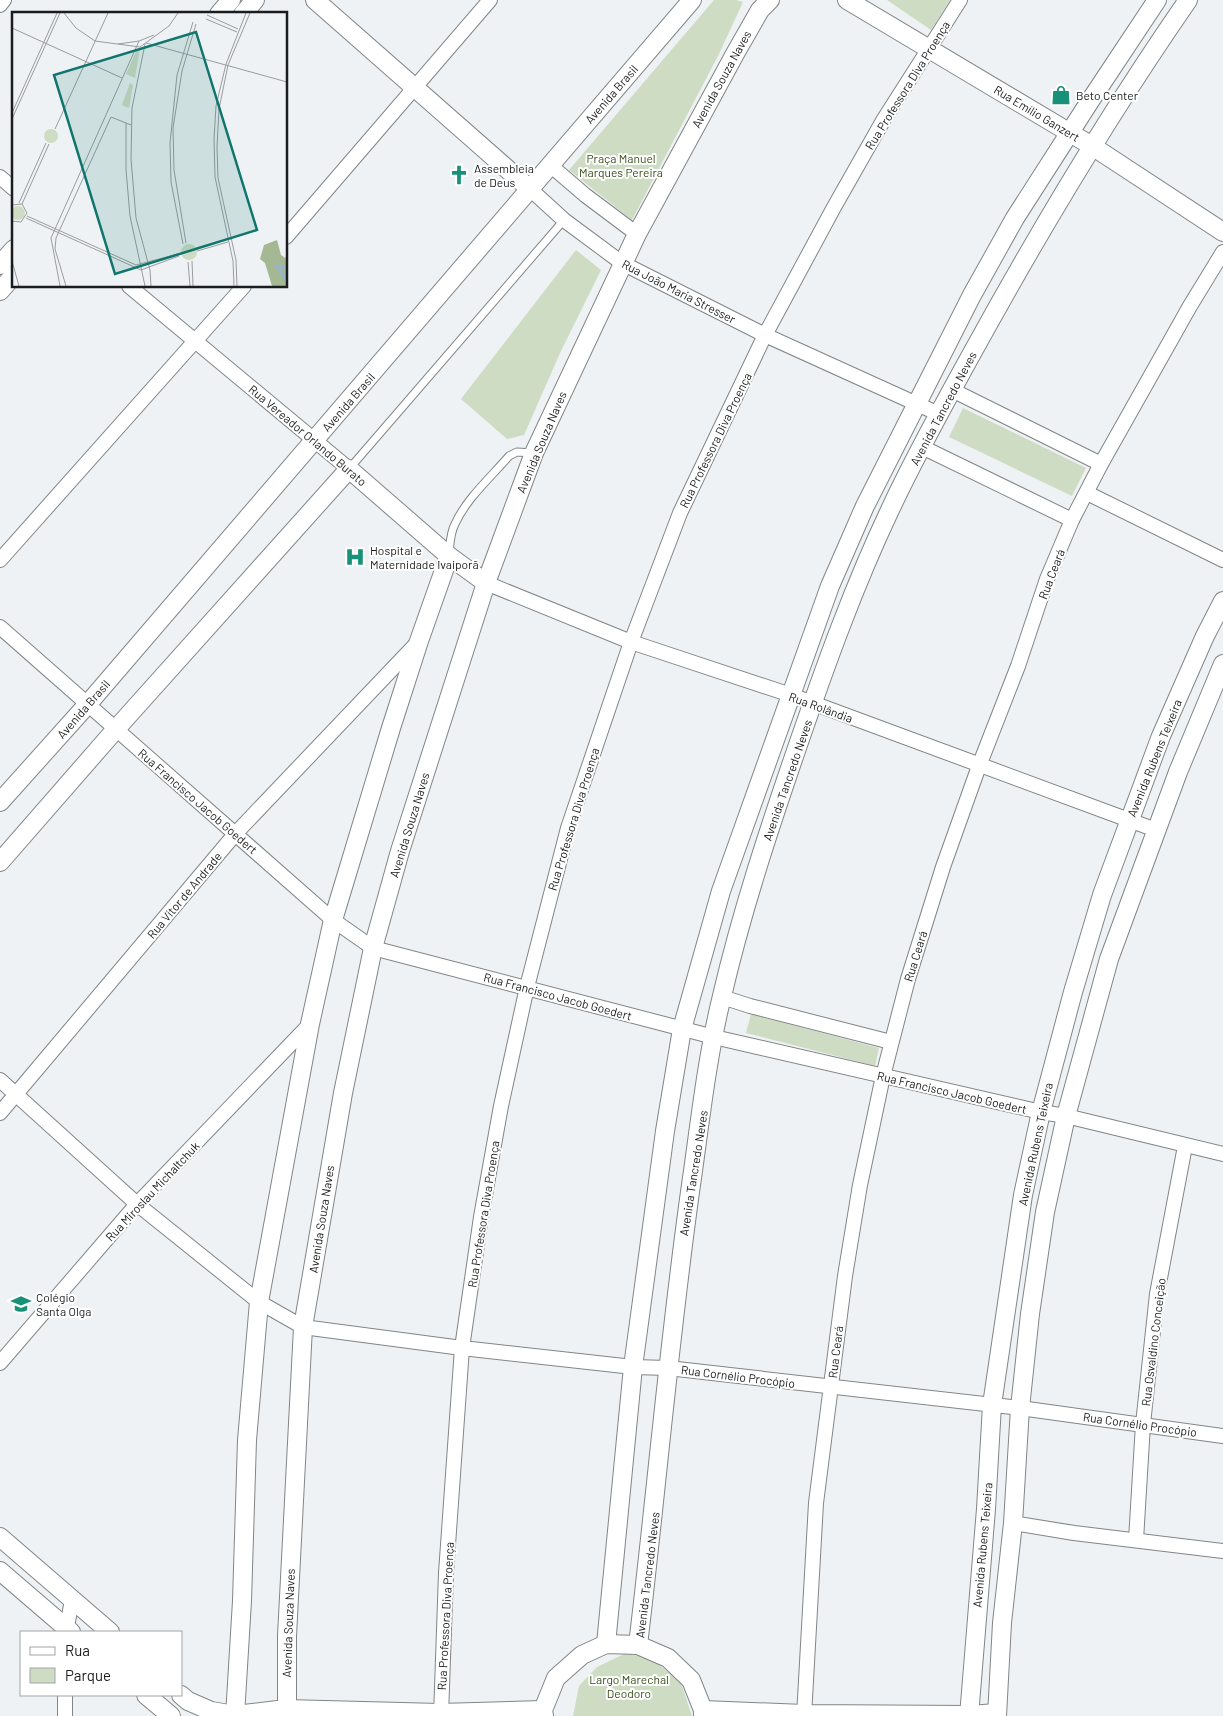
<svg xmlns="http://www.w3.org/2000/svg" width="1223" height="1716" font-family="Barlow,sans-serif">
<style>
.green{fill:#cedcc3}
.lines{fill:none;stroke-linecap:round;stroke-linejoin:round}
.service-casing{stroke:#828587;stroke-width:9}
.minor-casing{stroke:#828587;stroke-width:16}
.tertiary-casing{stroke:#828587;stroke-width:20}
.service{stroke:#fff;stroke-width:7}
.minor{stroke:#fff;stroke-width:14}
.tertiary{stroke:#fff;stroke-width:18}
.labels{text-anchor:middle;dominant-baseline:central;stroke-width:4;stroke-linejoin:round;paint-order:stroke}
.street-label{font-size:12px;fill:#1b1c1d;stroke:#fff}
.poi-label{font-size:12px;fill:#1b1c1d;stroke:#fff;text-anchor:start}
.park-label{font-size:12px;fill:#354e18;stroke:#fff}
.inset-river{fill:none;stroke:#96b4d3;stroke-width:2.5}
.inset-road{fill:none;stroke:#9a9c9e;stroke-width:1}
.view{fill:#0f766e;fill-opacity:0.15;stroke:#0f766e;stroke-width:2.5}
.inset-edge{fill:none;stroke:#1b1c1d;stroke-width:2.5}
</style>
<rect width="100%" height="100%" fill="#eff2f4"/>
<g class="green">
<path d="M 714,0 L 736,0 L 743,2 L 719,54 L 632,220 L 569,170 Z"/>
<path d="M 887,0 L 950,0 L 931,30 Z"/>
<path d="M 576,250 L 601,270 L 561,351 L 524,435 L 507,439 L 461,399 Z"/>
<path d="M 963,408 L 1086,468 L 1072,496 L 949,437 Z"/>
<path d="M 751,1014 L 879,1048 L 875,1066 L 746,1033 Z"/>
<path d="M 624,1654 L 642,1656 L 657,1663 L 681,1683 L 692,1716 L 573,1716 L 579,1686 L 597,1667 Z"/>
</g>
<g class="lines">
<defs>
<g id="service">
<path d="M 349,469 L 564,220"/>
<path d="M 449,555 C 450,544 450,533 455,524 C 466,499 492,476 509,456 L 517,452 L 533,453"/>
</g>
<g id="minor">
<path d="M 0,5 L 4,0"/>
<path d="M 550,165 L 585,195 L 637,234"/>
<path d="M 0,177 L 14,189"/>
<path d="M 530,189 L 564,220 L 622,263 L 765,335 L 939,414"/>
<path d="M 286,237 L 490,0"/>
<path d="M 129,286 L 349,469"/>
<path d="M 952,390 L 1101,464"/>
<path d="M 922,447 L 1072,520"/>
<path d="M 1087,493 L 1223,560"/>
<path d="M 0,560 L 244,286"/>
<path d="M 486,583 L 631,642 L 791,695 L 1156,830"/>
<path d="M 0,627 L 333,920 L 373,948 L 714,1037 L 1041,1112 L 1066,1116 L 1223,1154"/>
<path d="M 722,997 L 750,1006 L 891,1042"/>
<path d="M 0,1080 L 137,1204 L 259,1302 L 303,1327 L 462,1348 L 633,1367 L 668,1368 L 1020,1408 L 1223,1436"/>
<path d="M 0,1113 L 236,833 L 418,642"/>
<path d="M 0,1363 L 137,1204 L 310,1024"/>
<path d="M 1013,1523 L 1074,1533 L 1223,1551"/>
<path d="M 1136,1540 L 1143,1424 L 1157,1294 L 1185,1146"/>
<path d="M 66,1632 L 72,1600"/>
<path d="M 65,1716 L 65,1695"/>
<path d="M 441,1716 L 446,1573 L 462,1348 L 481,1217 L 501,1106 L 527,987 L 568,828 L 631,642 L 680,513 L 765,335 L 833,209 L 884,119 L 960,0"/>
<path d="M 804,1716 L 816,1503 L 845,1276 L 860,1185 L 883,1076 L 908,979 L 943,867 L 979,766 L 1018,666 L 1047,579 L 1072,520 L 1101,464 L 1190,306 L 1223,252"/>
</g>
<g id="tertiary">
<path d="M 315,0 L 530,189"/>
<path d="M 847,0 L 1092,146 L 1223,232"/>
<path d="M 219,14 L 231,0"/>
<path d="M 243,14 L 255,0"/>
<path d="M 0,265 L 14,249"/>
<path d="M 0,291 L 14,275"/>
<path d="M 0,802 L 87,705 L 692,0"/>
<path d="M 0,862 L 116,729 L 349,469 L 449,556 L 486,583"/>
<path d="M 0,1537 L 110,1632"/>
<path d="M 0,1571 L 71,1632"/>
<path d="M 606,1644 L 633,1367 L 665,1131 L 682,1029 L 721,891 L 830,586 L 865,506 L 972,295 L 1015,218 L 1090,101 L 1157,0"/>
<path d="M 638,1645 C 657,1487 670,1328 693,1171 C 701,1113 708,1053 722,996 C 742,910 770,826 799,742 C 826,664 854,586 889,512 C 914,458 943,406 971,355 C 1038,233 1109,114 1188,0"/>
<path d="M 146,1695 L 171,1716"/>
<path d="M 181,1695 L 188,1701 L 211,1711 L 235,1715 L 286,1709 L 440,1713 L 543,1710"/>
<path d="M 703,1710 L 804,1714 L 969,1715 L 997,1713"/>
<path d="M 235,1716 L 242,1601 L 247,1440 L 259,1302 L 310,1024 L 333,920 L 391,728 L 419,641 L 449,556"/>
<path d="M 287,1716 L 287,1636 L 303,1327 L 343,1093 L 373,948 L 400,851 L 486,583 L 534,453 L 637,234 L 736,52 L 760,10 L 770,0"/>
<path d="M 544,1716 L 543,1710 L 556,1678 L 582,1655 L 606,1644 L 638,1645 L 668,1658 L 691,1680 L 703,1710 L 703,1716"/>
<path d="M 969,1716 L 986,1509 L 992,1405 L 1023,1195 L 1041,1112 L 1073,992 L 1102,895 L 1161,736 L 1205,636 L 1223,601"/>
<path d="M 997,1716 L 1002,1623 L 1013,1523 L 1020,1408 L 1030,1314 L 1045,1212 L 1066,1116 L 1109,959 L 1178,772 L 1223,664"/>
</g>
</defs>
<use href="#service" class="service-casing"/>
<use href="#minor" class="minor-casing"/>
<use href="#tertiary" class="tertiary-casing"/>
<use href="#service" class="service"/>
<use href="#minor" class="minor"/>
<use href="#tertiary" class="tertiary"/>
</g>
<defs>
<symbol id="shop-bare" viewBox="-9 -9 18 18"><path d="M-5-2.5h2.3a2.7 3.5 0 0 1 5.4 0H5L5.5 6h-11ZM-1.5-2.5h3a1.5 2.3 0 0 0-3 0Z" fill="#179278" stroke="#fff" stroke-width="2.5" paint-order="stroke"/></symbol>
<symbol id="church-bare" viewBox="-9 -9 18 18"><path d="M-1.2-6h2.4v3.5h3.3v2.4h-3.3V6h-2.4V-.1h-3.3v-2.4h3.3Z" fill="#179278" stroke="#fff" stroke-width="2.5" paint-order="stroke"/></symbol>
<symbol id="hospital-bare" viewBox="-9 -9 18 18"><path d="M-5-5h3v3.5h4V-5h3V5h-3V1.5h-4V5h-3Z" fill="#179278" stroke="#fff" stroke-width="2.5" paint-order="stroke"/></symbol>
<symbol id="school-bare" viewBox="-9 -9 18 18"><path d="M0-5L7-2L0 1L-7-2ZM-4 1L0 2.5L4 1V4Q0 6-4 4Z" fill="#179278" stroke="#fff" stroke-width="2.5" paint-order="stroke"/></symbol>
</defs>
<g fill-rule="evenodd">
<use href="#shop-bare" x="1047" y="81" width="28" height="28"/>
<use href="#church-bare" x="445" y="161" width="28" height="28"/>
<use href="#hospital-bare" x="341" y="543" width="28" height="28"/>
<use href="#school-bare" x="7" y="1290" width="28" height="28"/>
</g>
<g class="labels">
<g class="street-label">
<text transform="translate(721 79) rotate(-61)">Avenida Souza Naves</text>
<text transform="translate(907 85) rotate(-58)">Rua Professora Diva Proença</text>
<text transform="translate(611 94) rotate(-49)">Avenida Brasil</text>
<text transform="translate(1037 113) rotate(31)">Rua Emílio Ganzert</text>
<text transform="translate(679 291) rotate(27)">Rua João Maria Stresser</text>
<text transform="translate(348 402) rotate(-49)">Avenida Brasil</text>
<text transform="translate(943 408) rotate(-62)">Avenida Tancredo Neves</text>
<text transform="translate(308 435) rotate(40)">Rua Vereador Orlando Burato</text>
<text transform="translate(715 440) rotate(-64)">Rua Professora Diva Proença</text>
<text transform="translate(541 442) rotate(-67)">Avenida Souza Naves</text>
<text transform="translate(1051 574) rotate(-69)">Rua Ceará</text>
<text transform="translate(821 707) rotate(20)">Rua Rolândia</text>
<text transform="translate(83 709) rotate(-49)">Avenida Brasil</text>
<text transform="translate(1154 758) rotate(-68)">Avenida Rubens Teixeira</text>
<text transform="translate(787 780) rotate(-71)">Avenida Tancredo Neves</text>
<text transform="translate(198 801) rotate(41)">Rua Francisco Jacob Goedert</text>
<text transform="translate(573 819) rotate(-73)">Rua Professora Diva Proença</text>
<text transform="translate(409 825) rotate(-73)">Avenida Souza Naves</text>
<text transform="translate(184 895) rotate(-50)">Rua Vítor de Andrade</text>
<text transform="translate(915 956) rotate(-73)">Rua Ceará</text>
<text transform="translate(558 996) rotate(15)">Rua Francisco Jacob Goedert</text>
<text transform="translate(952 1092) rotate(13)">Rua Francisco Jacob Goedert</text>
<text transform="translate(1035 1144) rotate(-78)">Avenida Rubens Teixeira</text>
<text transform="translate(693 1173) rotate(-81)">Avenida Tancredo Neves</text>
<text transform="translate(152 1191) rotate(-47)">Rua Miroslau Michaltchuk</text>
<text transform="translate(483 1214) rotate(-81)">Rua Professora Diva Proença</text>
<text transform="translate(321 1219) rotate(-81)">Avenida Souza Naves</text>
<text transform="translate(1153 1342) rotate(-83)">Rua Osvaldino Conceição</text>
<text transform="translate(835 1352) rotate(-83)">Rua Ceará</text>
<text transform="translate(738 1376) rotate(7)">Rua Cornélio Procópio</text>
<text transform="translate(1140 1424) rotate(8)">Rua Cornélio Procópio</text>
<text transform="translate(982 1545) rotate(-85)">Avenida Rubens Teixeira</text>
<text transform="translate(647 1575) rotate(-83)">Avenida Tancredo Neves</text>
<text transform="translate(445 1616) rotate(-87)">Rua Professora Diva Proença</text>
<text transform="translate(288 1623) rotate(-88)">Avenida Souza Naves</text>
</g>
<g class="poi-label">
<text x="1076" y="95">Beto Center</text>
<text x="474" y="168">Assembleia<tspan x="474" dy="14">de Deus</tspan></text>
<text x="370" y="550">Hospital e<tspan x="370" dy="14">Maternidade Ivaiporã</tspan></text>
<text x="36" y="1297">Colégio<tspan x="36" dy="14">Santa Olga</tspan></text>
</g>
<g class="park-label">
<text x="621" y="158">Praça Manuel<tspan x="621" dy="14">Marques Pereira</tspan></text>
<text x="629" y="1679">Largo Marechal<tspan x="629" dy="14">Deodoro</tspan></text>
</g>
</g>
<g transform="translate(12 12)">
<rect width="275" height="275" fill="#eff2f4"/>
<path d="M 125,37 L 128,37 L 123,66 L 114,62 ZM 118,71 L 121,73 L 117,96 L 110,93 ZM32 124a7 7 0 1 1 14 0a7 7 0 1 1-14 0ZM-1 201a7 7 0 1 1 14 0a7 7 0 1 1-14 0ZM169 240a8 8 0 1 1 16 0a8 8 0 1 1-16 0Z" fill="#cedcc3"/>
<path d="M 265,228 L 269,243 L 275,247 L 275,274 L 260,274 L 253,251 L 248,247 L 252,233 Z" fill="#a4b893"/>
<path class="inset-river" d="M 275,256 L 265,254 L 275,269"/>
<path class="inset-road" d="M 52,1 L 64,16 L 83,29 L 128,35 L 157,14 L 166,1M 195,3 L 226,17M 194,7 L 225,20M 0,16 L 110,66M 134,31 L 275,70M 106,32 L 127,29 L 142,23M 133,32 L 120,96 L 119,147 L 124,206 L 138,258 L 139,274M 0,101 L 45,1M 0,107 L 48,1M 114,111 L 114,158 L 118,204 L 133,274M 43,117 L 96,1M 7,191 L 34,131M 10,192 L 37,132M 0,193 L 10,192 L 15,201 L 9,210 L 0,209M 15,204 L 124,253 L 166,242M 14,206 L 129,258 L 167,244M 174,231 L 162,158 L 161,116 L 170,59 L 184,12M 171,232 L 159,170 L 158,131 L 165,63 L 181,10M 184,236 L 216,227M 185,239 L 216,230M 0,249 L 7,274M 180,249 L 181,274M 176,250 L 178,274M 48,274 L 39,226 L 127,29M 54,274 L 43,237 L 44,226 L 99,105 L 119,113M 222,274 L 221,249 L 203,165 L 202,127 L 204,94 L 214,52 L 234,1M 225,274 L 224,248 L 206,166 L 205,135 L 207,97 L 216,53 L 238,1"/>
<path class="view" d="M 184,20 L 245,218 L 103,262 L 42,63 Z"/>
<rect width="275" height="275" class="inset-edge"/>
</g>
<rect x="20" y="1631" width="162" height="65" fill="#ffffff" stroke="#a4a4a5"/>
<rect x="30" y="1647" width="25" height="8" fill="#ffffff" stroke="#a4a4a5"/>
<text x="65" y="1656" font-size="15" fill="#1b1c1d">Rua</text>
<rect x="30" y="1668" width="25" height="15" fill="#cedcc3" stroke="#a4a4a5"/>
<text x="65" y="1681" font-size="15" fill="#1b1c1d">Parque</text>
</svg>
